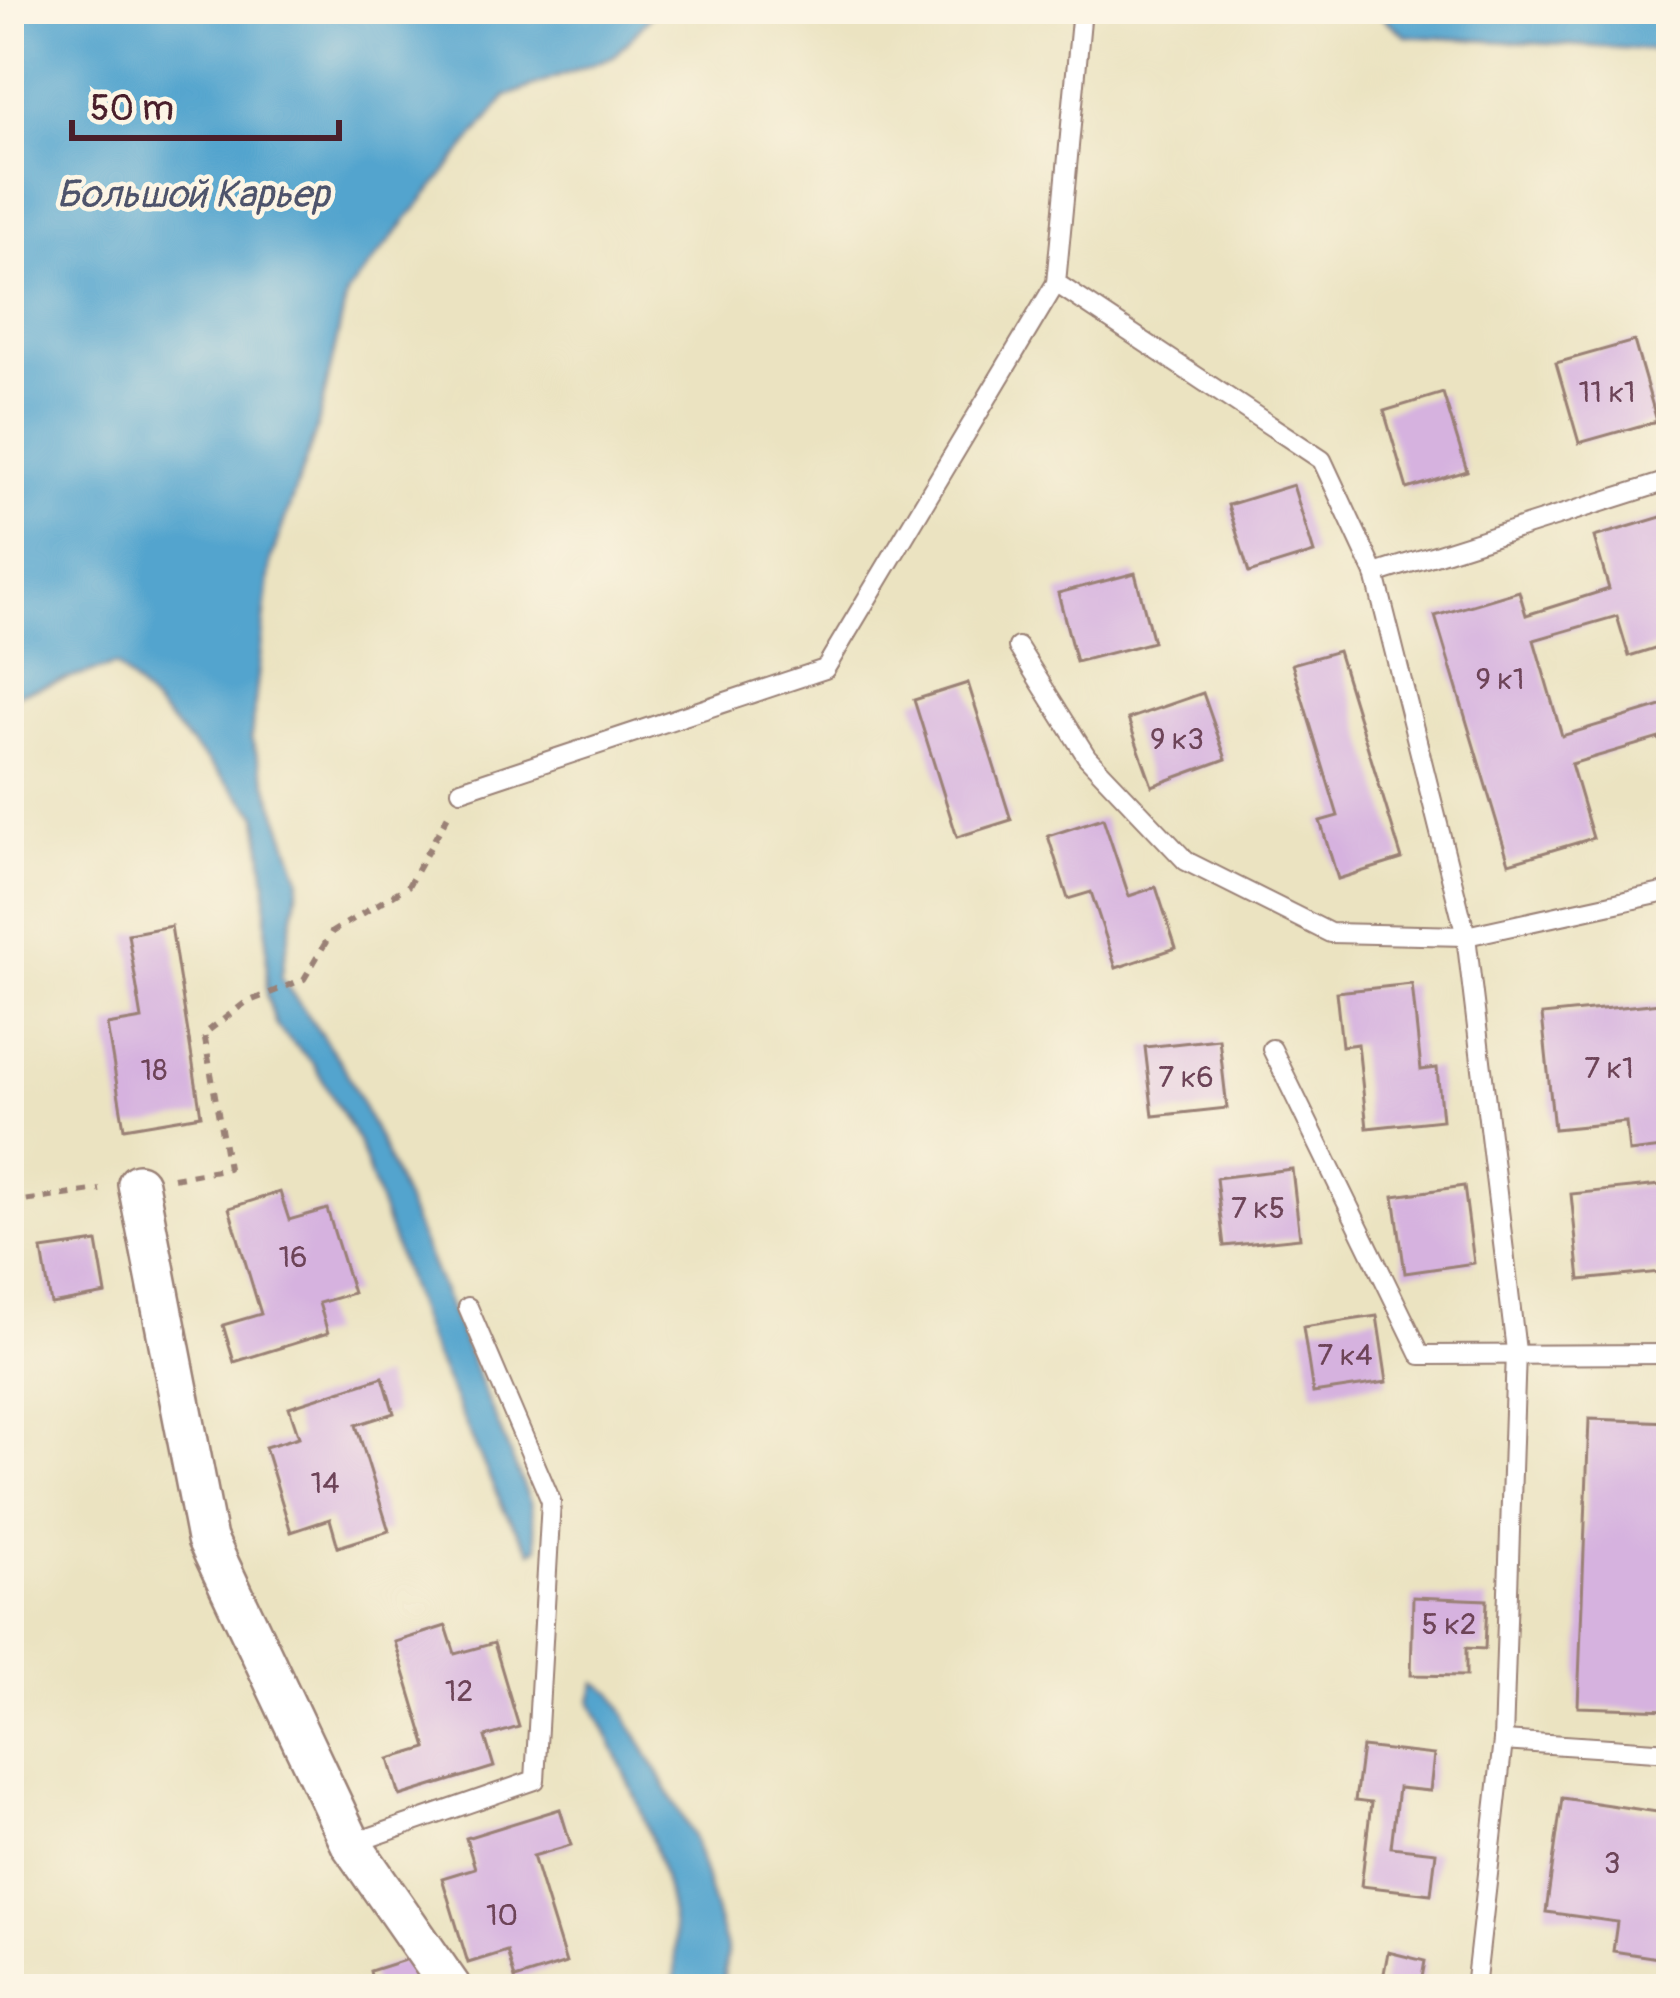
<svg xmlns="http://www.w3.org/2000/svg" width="1680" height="1998" font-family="Pangolin,sans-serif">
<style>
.water{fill:#53a4ce;stroke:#4e627c;stroke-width:3}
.building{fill:#d6b2df}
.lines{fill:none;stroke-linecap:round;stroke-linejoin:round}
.service-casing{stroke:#9a8176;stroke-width:22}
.minor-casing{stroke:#9a8176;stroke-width:44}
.path{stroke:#9a8176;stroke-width:6;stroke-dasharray:9 9;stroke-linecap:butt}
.service{stroke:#fff;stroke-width:18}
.minor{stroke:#fff;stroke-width:39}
.labels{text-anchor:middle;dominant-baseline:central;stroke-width:9;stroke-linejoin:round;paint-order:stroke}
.number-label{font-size:30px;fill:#6d4458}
.water-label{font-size:39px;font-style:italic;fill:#4e546c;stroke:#fcf5e5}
</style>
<rect width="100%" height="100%" fill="#fcf5e5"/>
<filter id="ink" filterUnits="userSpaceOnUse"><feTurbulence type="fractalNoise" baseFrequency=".00833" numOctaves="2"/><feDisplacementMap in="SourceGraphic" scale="24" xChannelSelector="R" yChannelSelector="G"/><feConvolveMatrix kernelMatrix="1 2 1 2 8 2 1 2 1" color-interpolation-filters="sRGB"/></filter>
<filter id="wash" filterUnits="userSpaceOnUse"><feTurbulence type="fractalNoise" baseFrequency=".004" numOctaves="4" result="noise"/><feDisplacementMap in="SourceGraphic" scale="48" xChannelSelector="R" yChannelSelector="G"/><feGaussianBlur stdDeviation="2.7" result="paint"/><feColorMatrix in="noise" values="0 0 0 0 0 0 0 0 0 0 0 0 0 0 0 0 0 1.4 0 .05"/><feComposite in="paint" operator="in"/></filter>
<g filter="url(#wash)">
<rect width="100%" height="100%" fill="#ebe3c1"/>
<g class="water">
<path d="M 9,9 L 657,9 L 614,56 L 507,96 L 347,294 L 317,428 L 271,559 L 251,738 L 300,878 L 281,978 L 344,1067 L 384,1150 L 530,1502 L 538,1547 L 531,1551 L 505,1512 L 427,1339 L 358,1141 L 313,1063 L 276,1026 L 267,996 L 266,882 L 258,815 L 116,665 L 9,696 Z"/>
<path d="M 1372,9 L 1671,9 L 1671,51 L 1406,36 Z"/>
<path d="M 596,1682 L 613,1693 L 693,1835 L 727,1952 L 722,1989 L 674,1989 C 685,1894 632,1784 591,1701 Z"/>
</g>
<g id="blocks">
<g class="building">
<path d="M 1634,341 L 1657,421 L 1579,443 L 1556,363 Z"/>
<path d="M 1443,393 L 1467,471 L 1407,489 L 1384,411 Z"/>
<path d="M 1293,485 L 1314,553 L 1249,573 L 1228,505 Z"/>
<path d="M 1671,514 L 1671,643 L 1629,656 L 1617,616 L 1534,640 L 1562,736 L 1671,703 L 1671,775 L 1659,738 L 1571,764 L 1593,838 L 1509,863 L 1435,616 L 1519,591 L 1526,615 L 1609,589 L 1594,537 Z"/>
<path d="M 1135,573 L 1153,642 L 1076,662 L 1058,593 Z"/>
<path d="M 1338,651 L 1402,859 L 1338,879 L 1320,821 L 1338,816 L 1292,664 Z"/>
<path d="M 968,683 L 1011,820 L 957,837 L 914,700 Z"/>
<path d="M 1203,693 L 1226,759 L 1152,786 L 1128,719 Z"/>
<path d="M 1103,818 L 1129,896 L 1156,887 L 1176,948 L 1116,968 L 1091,892 L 1068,899 L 1048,836 Z"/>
<path d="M 171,926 L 201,1115 L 124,1128 L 107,1025 L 142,1019 L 128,934 Z"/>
<path d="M 1412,984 L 1421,1070 L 1437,1068 L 1442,1120 L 1367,1128 L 1358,1044 L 1342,1046 L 1336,992 Z"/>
<path d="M 1671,1002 L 1671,1147 L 1629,1152 L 1626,1122 L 1554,1129 L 1542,1015 Z"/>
<path d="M 1219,1039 L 1227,1108 L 1153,1116 L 1145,1047 Z"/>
<path d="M 1292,1169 L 1300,1238 L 1224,1246 L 1216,1178 Z"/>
<path d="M 1671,1184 L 1671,1271 L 1580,1280 L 1571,1194 Z"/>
<path d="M 1464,1186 L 1474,1263 L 1405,1273 L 1394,1196 Z"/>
<path d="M 280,1192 L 289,1220 L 327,1209 L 353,1293 L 319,1303 L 328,1333 L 234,1362 L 223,1325 L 261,1314 L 229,1208 Z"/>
<path d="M 97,1242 L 106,1294 L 51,1304 L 42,1250 Z"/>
<path d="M 1377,1316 L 1387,1382 L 1313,1393 L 1303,1327 Z"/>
<path d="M 383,1377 L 394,1413 L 356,1425 L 389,1531 L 338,1547 L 330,1519 L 291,1532 L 265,1447 L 299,1437 L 289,1407 Z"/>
<path d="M 1589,1419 L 1671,1422 L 1671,1710 L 1578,1707 Z"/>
<path d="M 1413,1597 L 1487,1600 L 1485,1649 L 1466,1648 L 1466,1676 L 1411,1675 Z"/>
<path d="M 446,1626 L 455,1654 L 494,1643 L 519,1727 L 485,1737 L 494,1767 L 400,1796 L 389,1759 L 427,1748 L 395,1642 Z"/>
<path d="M 1362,1747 L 1434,1755 L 1430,1791 L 1398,1788 L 1391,1847 L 1436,1852 L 1431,1894 L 1361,1886 L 1371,1803 L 1355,1801 Z"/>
<path d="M 1562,1798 L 1671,1814 L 1671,1960 L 1613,1951 L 1617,1922 L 1546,1912 Z"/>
<path d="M 560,1809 L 571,1845 L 533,1856 L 566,1963 L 515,1979 L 507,1951 L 468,1963 L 442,1878 L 475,1868 L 466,1838 Z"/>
<path d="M 1388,1952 L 1425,1961 L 1420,1989 L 1381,1989 Z"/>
<path d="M 408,1959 L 429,1989 L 374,1989 L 370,1971 Z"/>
<path d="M 1547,1978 L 1601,1986 L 1601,1989 L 1545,1989 Z"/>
</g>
</g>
</g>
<g filter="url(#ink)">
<use href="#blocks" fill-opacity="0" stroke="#9a8176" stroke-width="3"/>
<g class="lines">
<defs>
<g id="service">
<path d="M 1056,283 L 1322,460 L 1375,574"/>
<path d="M 1018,647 L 1087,757 L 1186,861 L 1330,933 L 1466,936 L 1671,891"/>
<path d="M 461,790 L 825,669 L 1056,283 L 1082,9"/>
<path d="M 1272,1049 L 1421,1355 L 1671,1354"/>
<path d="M 1503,1741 L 1671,1752"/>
<path d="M 351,1844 L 535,1780 L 551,1501 L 468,1307"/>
<path d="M 1475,1989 L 1503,1741 L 1516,1351 L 1466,936 L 1375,574 L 1671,480"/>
</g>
<path id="minor" d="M 138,1184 L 207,1539 L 351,1844 L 452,1989"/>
</defs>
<use href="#service" class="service-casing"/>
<use href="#minor" class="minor-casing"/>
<g class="path">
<path d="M 173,1178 L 228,1168 L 204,1034 L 245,1003 L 304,979 L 332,932 L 408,886 L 451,810"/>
<path d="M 9,1203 L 100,1190"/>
</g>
<use href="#service" class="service"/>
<use href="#minor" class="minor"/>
</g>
</g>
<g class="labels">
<g class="number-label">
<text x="1607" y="392">11 к1</text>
<text x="1500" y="679">9 к1</text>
<text x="1177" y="739">9 к3</text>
<text x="1609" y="1068">7 к1</text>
<text x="154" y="1070">18</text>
<text x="1186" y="1077">7 к6</text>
<text x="1258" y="1208">7 к5</text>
<text x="293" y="1257">16</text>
<text x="1345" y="1355">7 к4</text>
<text x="325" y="1483">14</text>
<text x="1449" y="1624">5 к2</text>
<text x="459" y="1691">12</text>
<text x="1612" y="1863">3</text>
<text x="502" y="1915">10</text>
</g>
<g class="water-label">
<text x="193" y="194">Большой Карьер</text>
</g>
</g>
<rect width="1680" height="1998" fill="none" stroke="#fcf5e5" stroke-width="48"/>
<path d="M72 120v18h267v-18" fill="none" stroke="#4a1f2b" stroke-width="6"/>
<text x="90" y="120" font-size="36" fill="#4a1f2b" stroke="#fcf5e5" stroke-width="9" paint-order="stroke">50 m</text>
</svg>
